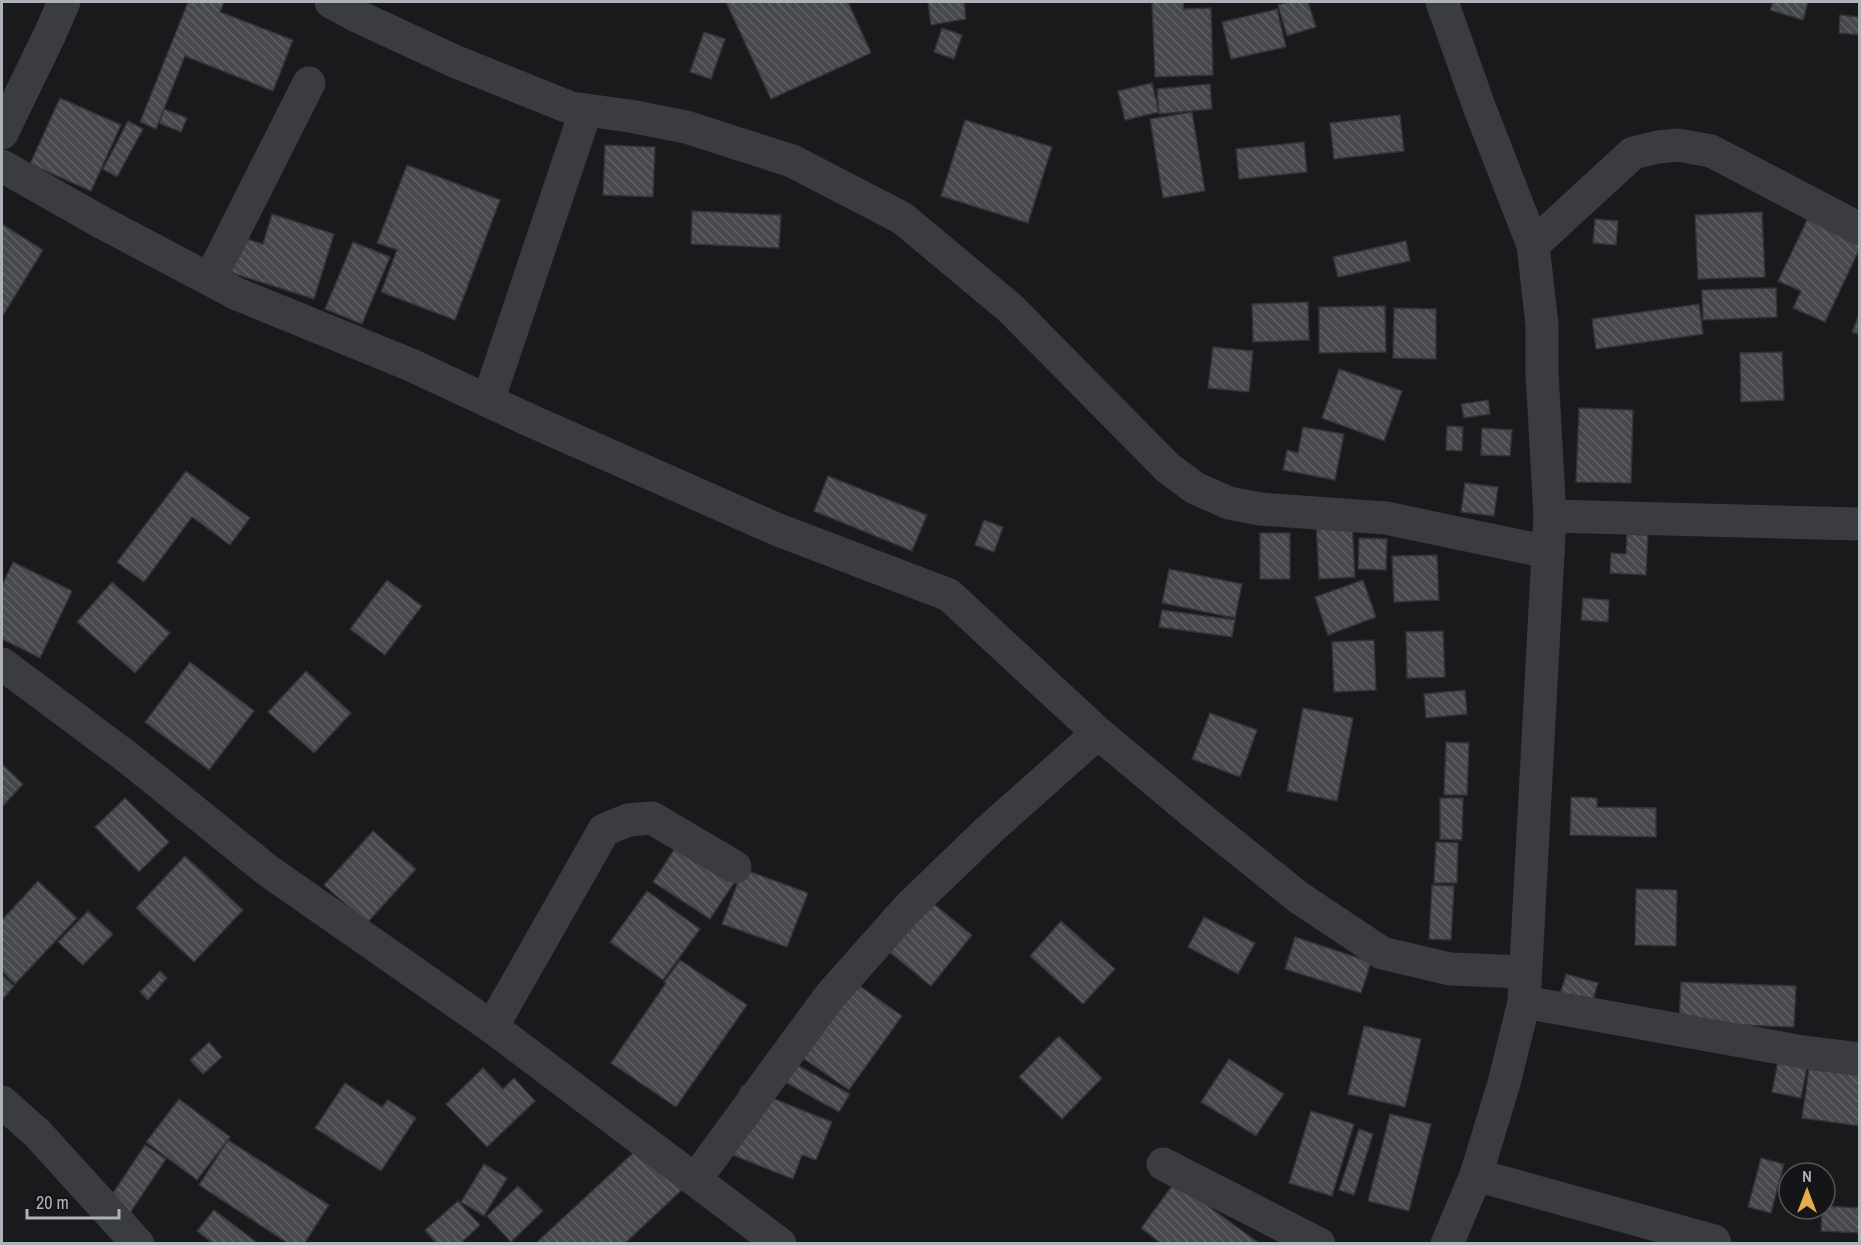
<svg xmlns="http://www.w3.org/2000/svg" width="1861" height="1245" font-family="'Archivo Narrow',sans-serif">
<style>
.building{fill:url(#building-back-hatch);stroke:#343438;stroke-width:1.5}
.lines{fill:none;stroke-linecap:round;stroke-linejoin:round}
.minor{stroke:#3b3c41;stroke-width:33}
.tertiary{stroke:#3b3c41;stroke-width:33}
</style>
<defs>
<pattern id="building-back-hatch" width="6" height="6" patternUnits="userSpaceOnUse" patternTransform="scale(1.5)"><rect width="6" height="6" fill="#47484c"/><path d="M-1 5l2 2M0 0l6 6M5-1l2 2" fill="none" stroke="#5f6064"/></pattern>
</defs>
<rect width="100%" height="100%" fill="#1a1a1c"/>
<g class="building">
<path d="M 188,2 L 224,2 L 220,12 L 293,40 L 273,91 L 185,56 L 156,129 L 140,122 Z"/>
<path d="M 726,2 L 848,2 L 871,53 L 771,99 Z"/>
<path d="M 928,2 L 964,2 L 966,19 L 931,25 Z"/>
<path d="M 1152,2 L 1183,2 L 1184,9 L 1211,8 L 1213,75 L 1155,77 Z"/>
<path d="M 1288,2 L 1308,2 L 1316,27 L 1287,36 L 1278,5 Z"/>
<path d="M 1773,2 L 1808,2 L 1803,20 L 1770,10 Z"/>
<path d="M 1277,9 L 1286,47 L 1231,59 L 1222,22 Z"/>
<path d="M 1840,15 L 1860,17 L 1860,35 L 1839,33 Z"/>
<path d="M 942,28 L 962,35 L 954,59 L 934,52 Z"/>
<path d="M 704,32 L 725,39 L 711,79 L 690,72 Z"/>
<path d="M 1152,83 L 1159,112 L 1125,120 L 1118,91 Z"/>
<path d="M 1210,84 L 1212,109 L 1159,114 L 1157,89 Z"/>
<path d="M 60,98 L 121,125 L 91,191 L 30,164 Z"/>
<path d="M 164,109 L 187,118 L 181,132 L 159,123 Z"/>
<path d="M 1192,112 L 1205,191 L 1163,198 L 1150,119 Z"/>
<path d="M 1400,115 L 1404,151 L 1334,159 L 1330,123 Z"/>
<path d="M 965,120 L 1052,147 L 1028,223 L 941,196 Z"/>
<path d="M 128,121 L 143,129 L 117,177 L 103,169 Z"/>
<path d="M 1304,142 L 1307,172 L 1239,179 L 1236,149 Z"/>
<path d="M 605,145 L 655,147 L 653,197 L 603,195 Z"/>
<path d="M 407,165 L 500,200 L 455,320 L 381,292 L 397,250 L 377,243 Z"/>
<path d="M 692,211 L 781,215 L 779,248 L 691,244 Z"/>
<path d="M 1762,212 L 1765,277 L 1698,279 L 1695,215 Z"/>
<path d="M 272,214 L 334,234 L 314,299 L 226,271 L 237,236 L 263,244 Z"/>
<path d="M 1808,218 L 1860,241 L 1860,248 L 1825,322 L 1793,308 L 1801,291 L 1778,281 Z"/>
<path d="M 1595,219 L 1618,221 L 1616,245 L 1593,243 Z"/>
<path d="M 2,224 L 43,250 L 2,317 Z"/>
<path d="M 1406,241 L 1410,261 L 1338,277 L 1333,257 Z"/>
<path d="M 353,242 L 390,257 L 362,324 L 325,309 Z"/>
<path d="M 1776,288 L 1777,317 L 1703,320 L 1702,290 Z"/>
<path d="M 1308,302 L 1309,340 L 1253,342 L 1252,304 Z"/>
<path d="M 1699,304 L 1703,334 L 1596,349 L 1592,319 Z"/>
<path d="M 1385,306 L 1386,352 L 1319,353 L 1319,307 Z"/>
<path d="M 1394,308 L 1436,309 L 1436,359 L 1393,358 Z"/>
<path d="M 1860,312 L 1860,335 L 1852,332 Z"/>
<path d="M 1213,347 L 1253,351 L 1249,392 L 1208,388 Z"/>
<path d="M 1782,352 L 1784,400 L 1741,402 L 1740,353 Z"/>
<path d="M 1339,369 L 1402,391 L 1384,441 L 1322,418 Z"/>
<path d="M 1488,400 L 1490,414 L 1464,418 L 1461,404 Z"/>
<path d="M 1579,408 L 1633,410 L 1631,483 L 1576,482 Z"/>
<path d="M 1447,426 L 1463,427 L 1462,451 L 1446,450 Z"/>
<path d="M 1303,427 L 1344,434 L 1335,480 L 1283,470 L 1287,450 L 1298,453 Z"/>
<path d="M 1482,428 L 1512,430 L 1510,456 L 1481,455 Z"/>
<path d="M 186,471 L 250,518 L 230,545 L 192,517 L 144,582 L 117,562 Z"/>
<path d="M 828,476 L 927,515 L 912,551 L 814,511 Z"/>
<path d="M 1465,483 L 1498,487 L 1494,516 L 1461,512 Z"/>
<path d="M 984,520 L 1003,527 L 994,552 L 975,545 Z"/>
<path d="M 1352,520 L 1355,577 L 1319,579 L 1316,522 Z"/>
<rect x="1260" y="533" width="30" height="46"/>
<path d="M 1627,534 L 1648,535 L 1646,575 L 1610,573 L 1611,553 L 1626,554 Z"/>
<path d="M 1359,538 L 1387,539 L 1386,570 L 1358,569 Z"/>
<path d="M 1437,555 L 1439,600 L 1394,602 L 1392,556 Z"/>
<path d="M 13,562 L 72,591 L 40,658 L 2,639 L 2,585 Z"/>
<path d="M 1169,569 L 1242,584 L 1235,618 L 1162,603 Z"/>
<path d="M 387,580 L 422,606 L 385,655 L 350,629 Z"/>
<path d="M 1363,580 L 1376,617 L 1328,635 L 1315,597 Z"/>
<path d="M 112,582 L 170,633 L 135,673 L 77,622 Z"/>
<path d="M 1583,598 L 1609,600 L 1608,622 L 1581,620 Z"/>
<path d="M 1162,610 L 1235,620 L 1232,637 L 1159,627 Z"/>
<path d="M 1443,631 L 1445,677 L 1407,678 L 1406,632 Z"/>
<path d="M 1374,640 L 1376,690 L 1334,692 L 1332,642 Z"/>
<path d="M 190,662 L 254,711 L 209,770 L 145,722 Z"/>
<path d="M 306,671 L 351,713 L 314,753 L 268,712 Z"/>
<path d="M 1465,690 L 1467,714 L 1426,718 L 1424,694 Z"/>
<path d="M 1303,708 L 1353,718 L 1337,801 L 1287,791 Z"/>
<path d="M 1210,713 L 1257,730 L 1240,777 L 1192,759 Z"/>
<path d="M 1446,742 L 1469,743 L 1467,795 L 1444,795 Z"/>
<path d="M 2,764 L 23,784 L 2,807 Z"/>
<path d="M 1571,797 L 1597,798 L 1597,807 L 1656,808 L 1656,837 L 1570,835 Z"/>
<path d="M 125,798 L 169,842 L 139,872 L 95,827 Z"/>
<path d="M 1440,798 L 1463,798 L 1462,840 L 1440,839 Z"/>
<path d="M 373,831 L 416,869 L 367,923 L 324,885 Z"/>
<path d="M 685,833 L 742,871 L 710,919 L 653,882 Z"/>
<path d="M 1436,842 L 1458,843 L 1457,883 L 1434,883 Z"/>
<path d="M 185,856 L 243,910 L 194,962 L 136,908 Z"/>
<path d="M 743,869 L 808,893 L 787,947 L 722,924 Z"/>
<path d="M 38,881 L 77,918 L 15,984 L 2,971 L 2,920 Z"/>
<path d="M 1432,885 L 1454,886 L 1451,940 L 1429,939 Z"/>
<path d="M 913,887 L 972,935 L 931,986 L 871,937 Z"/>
<path d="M 1636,889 L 1677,890 L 1676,946 L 1635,945 Z"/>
<path d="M 647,891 L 700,929 L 663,980 L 610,942 Z"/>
<path d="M 88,911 L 113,934 L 83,965 L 58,942 Z"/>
<path d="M 1204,917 L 1255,943 L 1238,974 L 1188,947 Z"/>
<path d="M 1061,921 L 1115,969 L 1083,1004 L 1030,956 Z"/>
<path d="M 1295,937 L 1371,962 L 1361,993 L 1285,969 Z"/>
<path d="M 680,960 L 747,1005 L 676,1107 L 611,1063 L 666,983 L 664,982 Z"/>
<path d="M 160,971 L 167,978 L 148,1000 L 140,992 Z"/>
<path d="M 840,972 L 902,1016 L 849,1090 L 803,1058 Z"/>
<path d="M 1566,974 L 1598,983 L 1590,1010 L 1558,1002 Z"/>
<path d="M 2,975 L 14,986 L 2,1000 Z"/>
<path d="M 1681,982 L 1796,986 L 1794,1027 L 1679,1023 Z"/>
<path d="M 1364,1026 L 1421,1039 L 1405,1107 L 1348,1094 Z"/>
<path d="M 1059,1036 L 1102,1078 L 1062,1119 L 1019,1077 Z"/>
<path d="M 209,1042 L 222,1057 L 203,1074 L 190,1060 Z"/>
<path d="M 779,1055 L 850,1094 L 839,1112 L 769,1073 Z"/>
<path d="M 1229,1059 L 1284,1094 L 1256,1136 L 1201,1102 Z"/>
<path d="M 1778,1061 L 1807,1067 L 1801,1098 L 1772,1092 Z"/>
<path d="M 483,1068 L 503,1089 L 514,1078 L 535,1101 L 487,1147 L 446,1104 Z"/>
<path d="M 1809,1069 L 1860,1075 L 1860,1126 L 1802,1118 Z"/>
<path d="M 345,1083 L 382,1107 L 388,1100 L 416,1118 L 381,1171 L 315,1128 Z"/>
<path d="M 742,1086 L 832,1122 L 816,1160 L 802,1155 L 793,1179 L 717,1149 Z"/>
<path d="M 179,1099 L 230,1137 L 197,1180 L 146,1142 Z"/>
<path d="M 1311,1111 L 1354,1124 L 1332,1196 L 1289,1183 Z"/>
<path d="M 1390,1114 L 1431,1124 L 1409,1211 L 1368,1201 Z"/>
<path d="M 1359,1129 L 1373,1134 L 1354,1195 L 1339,1190 Z"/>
<path d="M 228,1140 L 329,1205 L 304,1244 L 289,1244 L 199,1185 Z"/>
<path d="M 644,1143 L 685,1187 L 624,1244 L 540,1244 L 538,1241 Z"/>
<path d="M 145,1145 L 166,1159 L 130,1213 L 109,1199 Z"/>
<path d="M 1761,1158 L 1784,1164 L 1771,1213 L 1748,1207 Z"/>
<path d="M 484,1164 L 507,1178 L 484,1216 L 461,1202 Z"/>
<path d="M 1175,1182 L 1259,1243 L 1258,1244 L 1162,1244 L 1141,1228 Z"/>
<path d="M 518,1186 L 543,1211 L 511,1242 L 487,1216 Z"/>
<path d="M 458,1201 L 480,1225 L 460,1244 L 437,1244 L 425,1230 Z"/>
<path d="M 1825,1206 L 1860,1208 L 1860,1233 L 1821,1231 L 1822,1209 L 1825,1209 Z"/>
<path d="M 214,1210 L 259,1244 L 214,1244 L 197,1231 Z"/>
</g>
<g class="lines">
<g class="minor">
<path d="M 331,2 L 357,16 L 454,61 L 571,108 L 630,116 L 686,127 L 792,161 L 902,218 L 1010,308 L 1168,468 L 1195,488 L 1229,503 L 1260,509 L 1386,518 L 1548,552"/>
<path d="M 2,133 L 50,34 L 64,2"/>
<path d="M 2,166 L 101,222 L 237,294 L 411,365 L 527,419 L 776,529 L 949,595 L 1098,733 L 1196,815 L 1298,897 L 1382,953 L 1450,969 L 1525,972"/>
<path d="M 1533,245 L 1633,153 L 1658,147 L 1678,145 L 1711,151 L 1860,229"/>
<path d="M 210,279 L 309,83"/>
<path d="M 488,401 L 586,110"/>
<path d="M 1550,516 L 1860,524"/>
<path d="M 2,664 L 127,757 L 267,870 L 492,1027 L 780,1244"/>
<path d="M 1524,1002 L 1803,1052 L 1860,1059"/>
<path d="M 492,1027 L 604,830 L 628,820 L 652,818 L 735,867"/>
<path d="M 2,1102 L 37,1133 L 138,1244"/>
<path d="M 1163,1164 L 1319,1244"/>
<path d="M 1476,1175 L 1714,1241 L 1715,1244"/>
<path d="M 695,1180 L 830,996 L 909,907 L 989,830 L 1098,733"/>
</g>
<path class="tertiary" d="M 1442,2 L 1480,109 L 1533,245 L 1542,325 L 1542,373 L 1550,516 L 1524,1002 L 1504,1083 L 1476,1175 L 1447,1244"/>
</g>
<rect width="1861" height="1245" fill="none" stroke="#aeb2ba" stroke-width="6"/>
<g transform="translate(1807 1191)"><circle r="28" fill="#151517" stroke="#525458" stroke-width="1.5"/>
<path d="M0-4.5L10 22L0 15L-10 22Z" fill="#e4ac4a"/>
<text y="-9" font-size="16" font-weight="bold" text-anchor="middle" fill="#aeb2ba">N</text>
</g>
<path d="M27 1209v9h92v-9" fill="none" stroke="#aeb2ba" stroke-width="3"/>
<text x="36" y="1209" font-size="18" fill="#aeb2ba" stroke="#151517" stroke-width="4.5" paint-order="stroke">20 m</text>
</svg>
